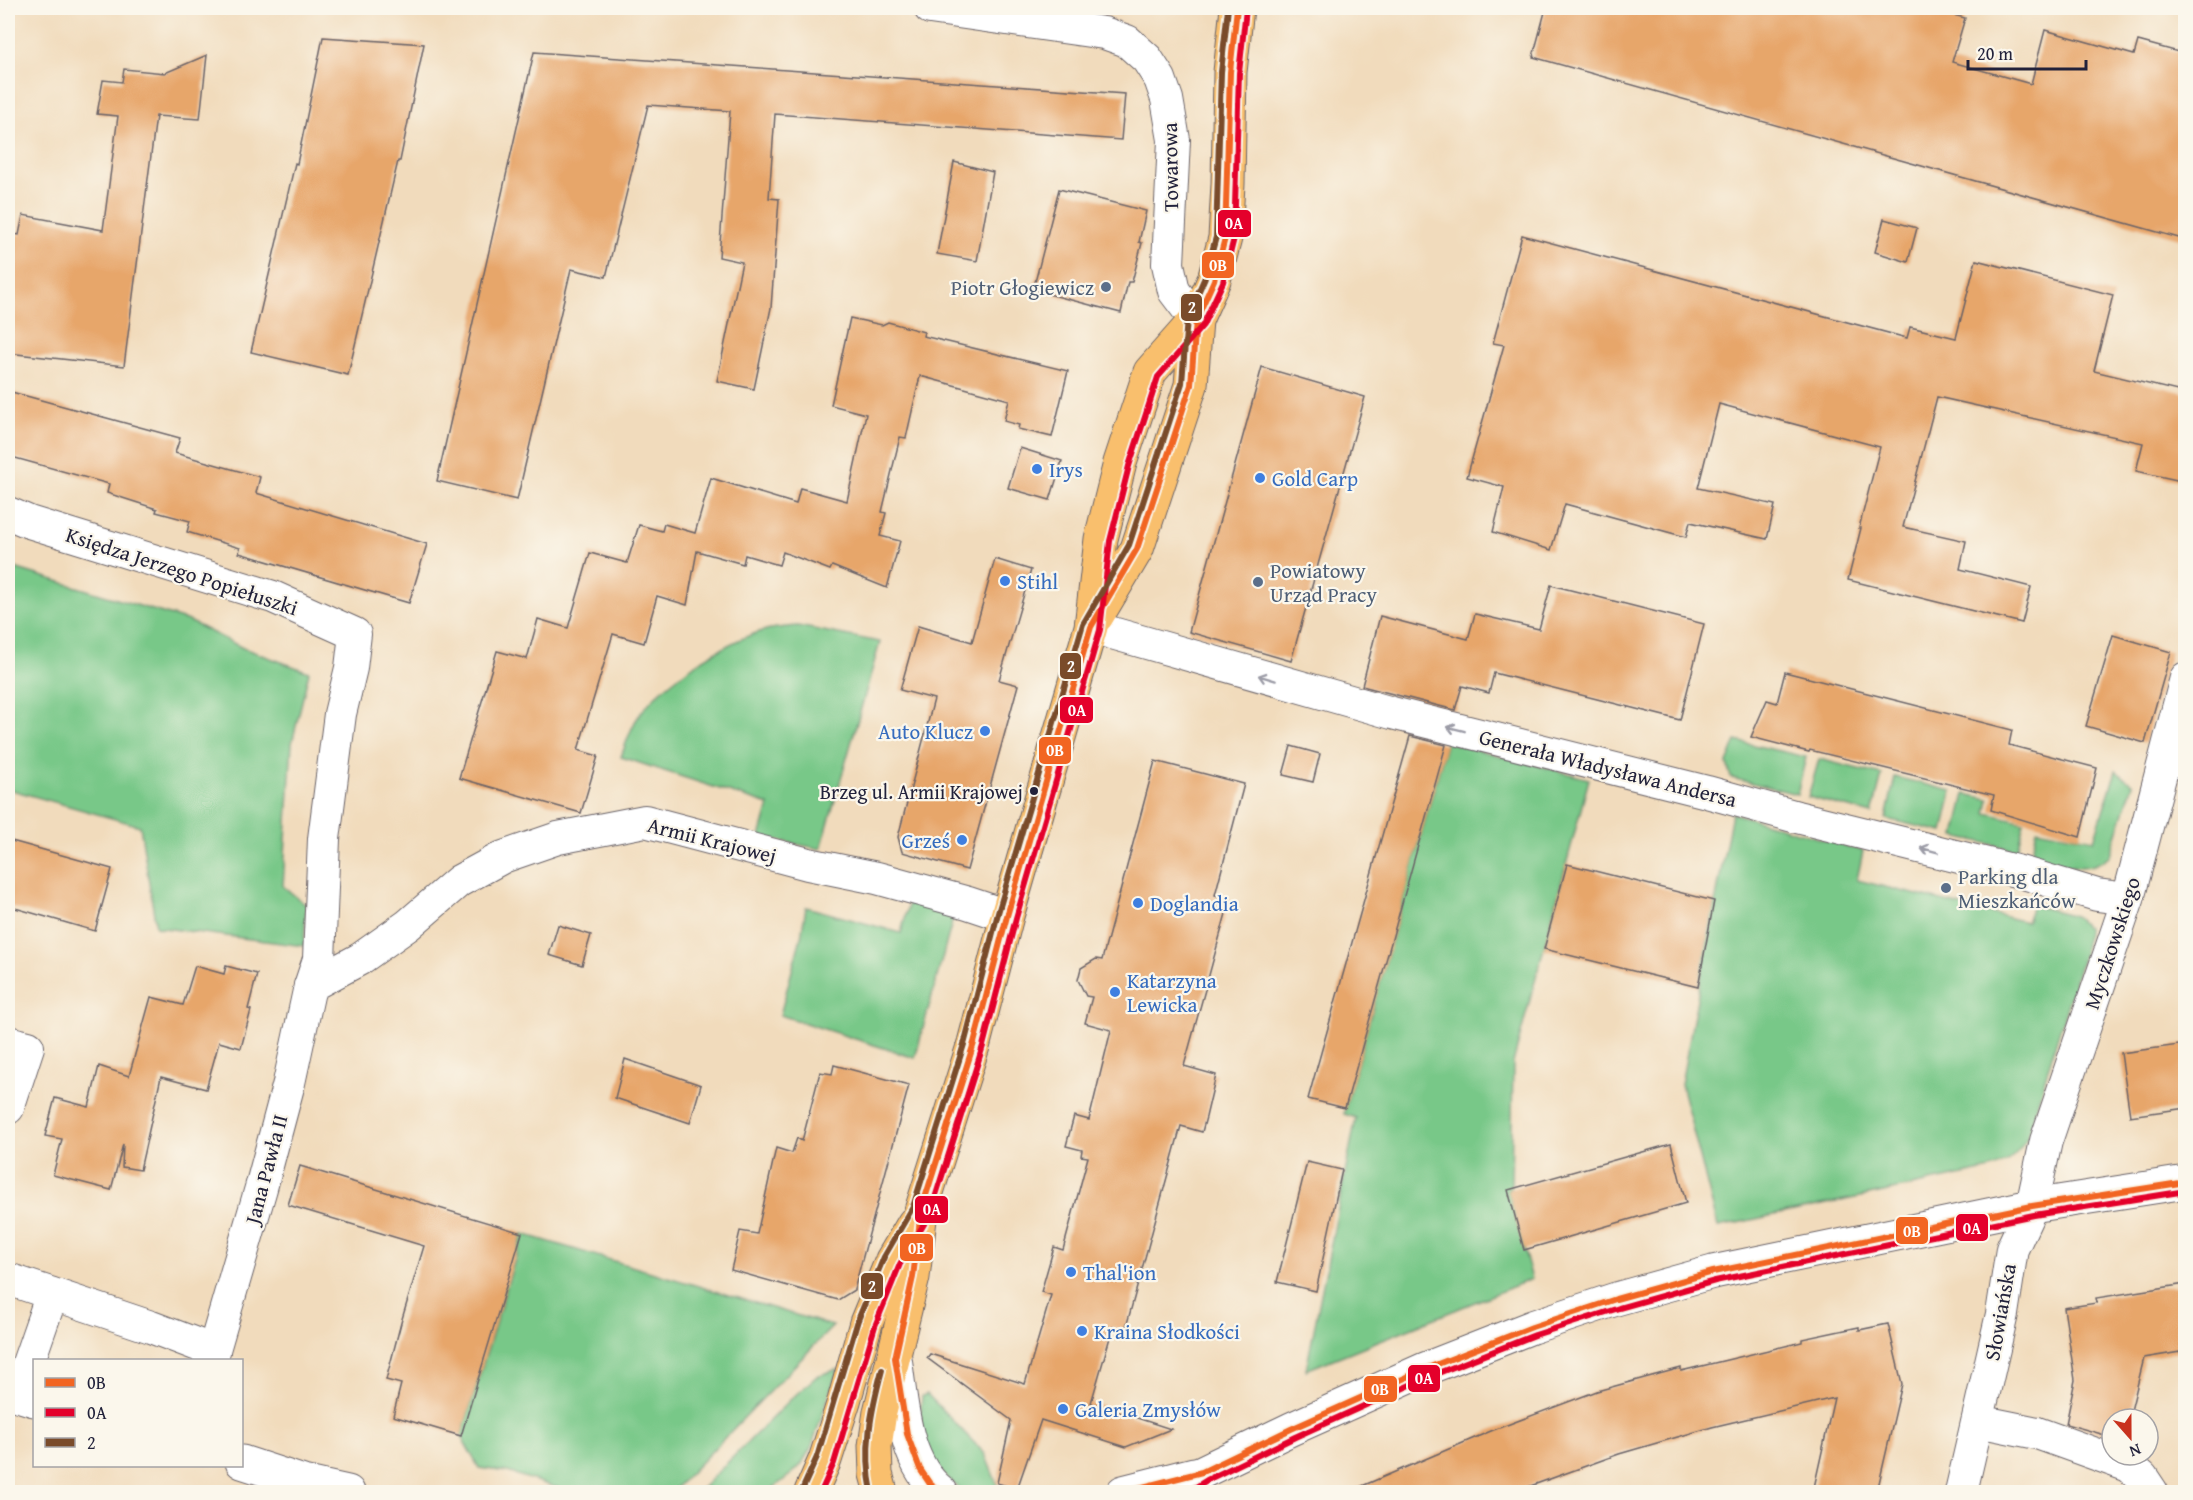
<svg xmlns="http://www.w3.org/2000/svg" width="2193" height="1500" font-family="'Gentium Book Plus',serif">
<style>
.green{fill:#78c888;stroke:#4d7562;stroke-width:1.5}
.building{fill:#e7a66a}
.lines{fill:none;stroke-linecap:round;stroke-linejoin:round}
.minor-casing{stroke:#6a6368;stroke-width:34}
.tertiary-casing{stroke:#6a6368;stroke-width:35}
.primary-casing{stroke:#6a6368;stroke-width:35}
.minor{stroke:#fff;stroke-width:32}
.tertiary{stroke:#fff;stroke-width:33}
.primary{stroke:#f9bf6d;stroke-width:33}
.bus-1-casing{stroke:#fbf7ec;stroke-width:10}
.bus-2-casing{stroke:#fbf7ec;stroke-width:10}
.bus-3-casing{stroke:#fbf7ec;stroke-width:10}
.bus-1{stroke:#f26522;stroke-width:6}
.bus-2{stroke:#e4002b;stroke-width:6}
.bus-3{stroke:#7a4b2a;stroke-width:6}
.oneway{stroke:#9c9ca7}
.service-dot{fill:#5c6f8a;stroke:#fbf7ec;stroke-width:2}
.shop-dot{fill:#3f7fe0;stroke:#fbf7ec;stroke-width:2}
.bus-dot{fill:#22223b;stroke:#fbf7ec;stroke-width:2}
.labels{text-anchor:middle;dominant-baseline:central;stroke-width:4.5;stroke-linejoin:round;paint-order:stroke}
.bus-label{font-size:20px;fill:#22223b;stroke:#fbf7ec;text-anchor:end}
.street-label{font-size:21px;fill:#22223b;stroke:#fbf7ec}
.service-label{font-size:21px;fill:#4e5e75;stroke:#fbf7ec;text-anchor:start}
.shop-label{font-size:21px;fill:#366cbe;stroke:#fbf7ec;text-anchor:start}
.line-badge{stroke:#fbf7ec;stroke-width:2}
.badge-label{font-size:16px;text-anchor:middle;font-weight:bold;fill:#fff}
</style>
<rect width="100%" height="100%" fill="#fbf7ec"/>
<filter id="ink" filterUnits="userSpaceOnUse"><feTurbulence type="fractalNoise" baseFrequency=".0167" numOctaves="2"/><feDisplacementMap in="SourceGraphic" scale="12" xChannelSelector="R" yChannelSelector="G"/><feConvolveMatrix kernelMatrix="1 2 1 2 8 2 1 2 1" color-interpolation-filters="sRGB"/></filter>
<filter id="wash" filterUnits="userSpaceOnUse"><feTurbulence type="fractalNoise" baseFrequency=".008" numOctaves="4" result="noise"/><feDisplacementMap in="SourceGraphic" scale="24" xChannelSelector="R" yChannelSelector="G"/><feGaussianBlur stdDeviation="1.35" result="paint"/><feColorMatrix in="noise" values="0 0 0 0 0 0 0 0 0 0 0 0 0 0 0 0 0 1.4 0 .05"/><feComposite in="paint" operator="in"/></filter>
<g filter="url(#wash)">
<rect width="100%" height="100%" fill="#f1dbbc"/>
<g class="green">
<path d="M 8,566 L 189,621 L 243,648 L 309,672 L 292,743 L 283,886 L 306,905 L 304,946 L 156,927 L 140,826 L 8,789 Z"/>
<path d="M 798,626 L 880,642 L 821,849 L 760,837 L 769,805 L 621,757 C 625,746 629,733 635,722 C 657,684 723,642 766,630 C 776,627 788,627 798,626 Z"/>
<path d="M 1736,741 L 1806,757 L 1797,794 L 1731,778 L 1727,763 Z"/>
<path d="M 1447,742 L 1589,779 L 1513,1063 L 1511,1189 L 1508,1190 L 1532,1279 L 1306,1370 L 1356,1118 L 1344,1114 L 1345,1108 Z"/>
<path d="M 1819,759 L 1882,775 L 1872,814 L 1808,797 Z"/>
<path d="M 2116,771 L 2133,784 L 2110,855 C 2087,878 2058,862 2031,855 L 2037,829 L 2094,840 Z"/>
<path d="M 1895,777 L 1952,791 L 1943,832 L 1886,819 Z"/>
<path d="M 1965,794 L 1989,799 L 1986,813 L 2024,822 L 2017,850 L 1955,836 Z"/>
<path d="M 1732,813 L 1863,851 L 1857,880 L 2026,922 L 2032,905 L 2075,916 L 2087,928 L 2086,944 L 2027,1138 C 2018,1154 2005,1166 1987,1170 L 1718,1227 L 1681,1084 Z"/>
<path d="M 909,902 L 955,911 L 915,1058 L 780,1015 L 801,937 L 806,907 L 901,933 Z"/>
<path d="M 523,1234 L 833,1326 L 672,1492 L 570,1492 L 508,1472 L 479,1468 L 461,1436 Z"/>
<path d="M 838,1369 L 811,1448 L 801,1465 L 794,1472 L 768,1492 L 698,1492 L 791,1399 L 817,1376 Z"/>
<path d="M 927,1394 L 985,1454 L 1000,1492 L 966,1492 C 955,1487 935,1467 929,1456 C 921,1439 920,1415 922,1396 Z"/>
</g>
<g id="blocks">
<g class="building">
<path d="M 1546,8 L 1927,8 L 1965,18 L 1952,62 L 2031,84 L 2045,30 L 2134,55 L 2138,41 L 2186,54 L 2186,240 L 1533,57 Z"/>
<path d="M 323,37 L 424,44 L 400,161 L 398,161 L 348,375 L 251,352 L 295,163 L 297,164 Z"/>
<path d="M 534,52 L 1125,94 L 1121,140 L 775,114 L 769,198 L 779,199 L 771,308 L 754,389 L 717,381 L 742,262 L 719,257 L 730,111 L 648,105 L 606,277 L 571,269 L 517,500 L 437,481 Z"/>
<path d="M 207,55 L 200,119 L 156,116 L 124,366 L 8,353 L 8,233 L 19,235 L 23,215 L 103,230 L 118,116 L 97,114 L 103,80 L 122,82 L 124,69 L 165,73 Z"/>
<path d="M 954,162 L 993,172 L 977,261 L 937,254 Z"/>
<path d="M 1059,189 L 1146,211 L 1139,242 L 1142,243 L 1132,282 L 1128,282 L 1121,313 L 1033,290 Z"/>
<path d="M 1884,219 L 1917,228 L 1908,262 L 1875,252 Z"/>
<path d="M 1522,235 L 1907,338 L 1910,327 L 1956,338 L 1976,260 L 2113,295 L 2094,371 L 2186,393 L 2186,482 L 2136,471 L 2143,443 L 1937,397 L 1903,527 L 1966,541 L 1960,569 L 2031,587 L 2022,623 L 1848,580 L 1861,528 L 1859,528 L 1880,447 L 1719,404 L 1698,488 L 1775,505 L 1767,539 L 1690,522 L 1686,537 L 1565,504 L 1551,550 L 1493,532 L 1504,487 L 1467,477 L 1504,345 L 1493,343 Z"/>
<path d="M 850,318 L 882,325 L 888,322 L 924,332 L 923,336 L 1068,371 L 1052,437 L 1018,429 L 1019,425 L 1004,421 L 1009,400 L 920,376 L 906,438 L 900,437 L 882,512 L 886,513 L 880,536 L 900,541 L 887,588 L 832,566 L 830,570 L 783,552 L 779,565 L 745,555 L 743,564 L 697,551 L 687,605 L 657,596 L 644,643 L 613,634 L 578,750 L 598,756 L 581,813 L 459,778 L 497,651 L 527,659 L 538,619 L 568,628 L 590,553 L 627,563 L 639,525 L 662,531 L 664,524 L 695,533 L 711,478 L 796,504 L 800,488 L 847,501 L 866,414 L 831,405 Z"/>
<path d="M 1262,367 L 1365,397 L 1291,661 L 1189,632 Z"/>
<path d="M 8,391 L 180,438 L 175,453 L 260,477 L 256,493 L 427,544 L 409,603 L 239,553 L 240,548 L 187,532 L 190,521 L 156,512 L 157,509 L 107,493 L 109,484 L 8,456 Z"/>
<path d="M 1020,448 L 1062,461 L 1050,500 L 1008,488 Z"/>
<path d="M 995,559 L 1031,570 L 999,680 L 1018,685 L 967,870 L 902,852 L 898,837 L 934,699 L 900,690 L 918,626 L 972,642 Z"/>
<path d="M 1551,585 L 1704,624 L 1680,720 L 1494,673 L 1489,693 L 1462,686 L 1455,710 L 1362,686 L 1380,616 L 1468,639 L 1475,614 L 1539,629 Z"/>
<path d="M 2113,635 L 2171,652 L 2145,743 L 2086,726 Z"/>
<path d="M 1785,672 L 2012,730 L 2009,745 L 2097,768 L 2080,837 L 1991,810 L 1994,795 L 1810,750 L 1809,752 L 1751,737 L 1767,700 L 1777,703 Z"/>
<path d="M 1410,736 L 1446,745 L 1345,1108 L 1308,1099 Z"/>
<path d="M 1291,746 L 1320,754 L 1313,782 L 1283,775 Z"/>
<path d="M 1155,761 L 1244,784 L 1215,895 L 1230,899 L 1184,1066 L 1216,1075 L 1206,1117 L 1202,1132 L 1181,1126 L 1125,1331 L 1113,1327 L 1091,1403 L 1171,1429 L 1126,1447 L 1041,1420 L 1017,1489 L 997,1483 L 1011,1420 L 927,1358 L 930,1354 L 1025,1384 L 1051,1295 L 1041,1292 L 1054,1247 L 1063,1250 L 1088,1157 L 1081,1156 L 1082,1150 L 1066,1146 L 1074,1116 L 1089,1120 L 1111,1030 L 1085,1023 L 1092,997 L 1086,996 L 1078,980 L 1081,968 L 1096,959 L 1102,960 Z"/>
<path d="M 8,840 L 112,869 L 95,931 L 8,906 Z"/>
<path d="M 1567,864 L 1714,901 L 1698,987 L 1544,949 Z"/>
<path d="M 558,925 L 591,935 L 582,965 L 549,955 Z"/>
<path d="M 195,966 L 224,974 L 226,966 L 257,974 L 248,1009 L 251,1010 L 241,1048 L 219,1042 L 206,1089 L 161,1077 L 140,1170 L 122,1167 L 123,1144 L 111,1190 L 53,1175 L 62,1139 L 45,1136 L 55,1098 L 89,1107 L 99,1066 L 129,1076 L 151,997 L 183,1005 Z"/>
<path d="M 2186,1044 L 2186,1108 L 2130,1116 L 2121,1053 Z"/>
<path d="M 625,1059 L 701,1085 L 690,1123 L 615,1098 Z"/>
<path d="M 834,1065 L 909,1085 L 854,1290 L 838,1300 L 731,1270 L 740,1231 L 757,1234 L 776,1148 L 792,1153 L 797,1138 L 802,1141 L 820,1072 L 832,1074 Z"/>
<path d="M 1671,1144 L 1686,1203 L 1524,1250 L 1508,1190 Z"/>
<path d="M 1307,1162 L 1342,1170 L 1316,1291 L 1277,1282 Z"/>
<path d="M 300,1166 L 522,1233 L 461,1436 L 393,1416 L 401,1384 L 386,1380 L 402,1319 L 424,1246 L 288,1205 Z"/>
<path d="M 2186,1284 L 2186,1351 L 2144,1358 L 2129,1419 L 2112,1419 L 2112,1437 L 2066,1424 L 2075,1380 L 2064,1308 L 2097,1303 L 2096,1298 Z"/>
<path d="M 1888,1324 L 1902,1384 L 1877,1492 L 1813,1492 L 1834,1398 L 1712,1427 L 1619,1454 L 1514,1492 L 1348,1492 L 1491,1431 L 1597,1391 L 1681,1368 L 1681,1371 L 1802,1342 L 1802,1339 L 1859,1327 L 1859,1330 Z"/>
</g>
</g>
</g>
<g filter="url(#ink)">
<use href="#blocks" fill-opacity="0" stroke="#6a6368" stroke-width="1.5"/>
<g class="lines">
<defs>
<g id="minor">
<path d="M 930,8 L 1104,33 L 1127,41 L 1147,59 L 1160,79 L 1167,99 L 1174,140 L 1168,264 L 1174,291 L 1196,320"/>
<path d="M 8,513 L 29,522 L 273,597 L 355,634 L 351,668 L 340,714 L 324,839 L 319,959 L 310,986 L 289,1083 L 261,1188 L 211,1360"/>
<path d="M 1091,627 L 1392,713 L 1707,792 L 1797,817 L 2020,872 L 2097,895 L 2128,899"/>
<path d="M 310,986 L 360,959 L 408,925 L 459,881 L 503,857 L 558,838 L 645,821 L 808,864 L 877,878 L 968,903 L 1007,916"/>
<path d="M 8,1042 L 28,1047 L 8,1108"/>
<path d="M 8,1279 L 151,1327 L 214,1351"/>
<path d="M 17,1395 L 52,1294"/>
<path d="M 1978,1421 L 2037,1433 L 2129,1466 L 2142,1477 L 2152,1492"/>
<path d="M 1961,1492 L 2002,1314 L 2012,1249 L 2032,1206 L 2046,1141 L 2128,899 L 2186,678"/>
</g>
<g id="tertiary">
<path d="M 895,1358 C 902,1403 903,1462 941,1492"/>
<path d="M 8,1392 L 34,1400"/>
<path d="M 242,1462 L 303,1482 L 348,1492"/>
<path d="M 1123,1492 L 1194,1474"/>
<path d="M 1173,1492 L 1202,1472 L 1291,1429 L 1425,1369 L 1532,1327 L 1616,1299 L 1713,1272 L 2032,1206 L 2186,1182"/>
</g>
<g id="primary">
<path d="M 1097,616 L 1137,549 L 1191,385 L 1196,320"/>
<path d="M 811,1492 L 825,1460 L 844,1401 L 866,1323 L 892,1260 L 914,1223"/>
<path d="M 881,1492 L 876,1474 L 875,1446 L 880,1412 L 913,1277 L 921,1211 L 974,1043 L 1007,916 L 1091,627 L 1101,539 L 1120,463 L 1150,372 L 1196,320 L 1214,280 L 1225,238 L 1228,184 L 1230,72 L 1237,8"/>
</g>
</defs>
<use href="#minor" class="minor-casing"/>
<use href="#tertiary" class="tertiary-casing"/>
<use href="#primary" class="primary-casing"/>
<use href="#minor" class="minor"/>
<use href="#tertiary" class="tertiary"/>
<use href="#primary" class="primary"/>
<defs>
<g id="bus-1">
<path d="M 941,1492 L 930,1484 L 920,1469 L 907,1434 L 895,1358 L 913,1277 L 921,1211 L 974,1043 L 1007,916 L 1091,627 L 1137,549 L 1191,385 L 1196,320 L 1214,280 L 1225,238 L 1230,72 L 1237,8"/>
<path d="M 1123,1492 L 1202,1472 L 1291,1429 L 1425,1369 L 1532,1327 L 1616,1299 L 1713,1272 L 2032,1206 L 2186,1182"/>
</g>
<g id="bus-2">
<path d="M 821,1492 L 834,1463 L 875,1326 L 900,1264 L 930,1214 L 983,1046 L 1016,918 L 1100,630 L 1110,541 L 1129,466 L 1158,377 L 1203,325 L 1223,282 L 1234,238 L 1239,73 L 1246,9"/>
<path d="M 1188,1492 L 1207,1480 L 1295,1437 L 1428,1377 L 1535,1335 L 1619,1308 L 1715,1281 L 2034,1215 L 2186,1191"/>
</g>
<g id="bus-3">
<path d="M 803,1488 L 817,1457 L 858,1320 L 884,1257 L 913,1207 L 965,1041 L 998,913 L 1083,624 L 1129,545 L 1182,383 L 1187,318 L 1205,277 L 1216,237 L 1221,72 L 1228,8"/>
<path d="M 872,1492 C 863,1450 871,1411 882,1370"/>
</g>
</defs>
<use href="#bus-1" class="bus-1-casing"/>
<use href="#bus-2" class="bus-2-casing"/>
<use href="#bus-3" class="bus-3-casing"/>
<use href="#bus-1" class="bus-1"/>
<use href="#bus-2" class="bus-2"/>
<use href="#bus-3" class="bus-3"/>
</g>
<defs><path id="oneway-shaft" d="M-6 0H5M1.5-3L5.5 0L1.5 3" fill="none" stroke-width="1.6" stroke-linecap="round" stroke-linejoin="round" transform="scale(1.5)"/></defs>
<g class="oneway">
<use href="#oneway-shaft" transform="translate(1267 678) rotate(-163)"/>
<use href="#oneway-shaft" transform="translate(1456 729) rotate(-166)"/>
<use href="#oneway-shaft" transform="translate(1929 850) rotate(-165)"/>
</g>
</g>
<g class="service-dot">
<circle cx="1106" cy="287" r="6"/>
<circle cx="1258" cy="582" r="6"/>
<circle cx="1946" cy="888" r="6"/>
</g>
<g class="shop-dot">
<circle cx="1037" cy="469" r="6"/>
<circle cx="1260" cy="478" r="6"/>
<circle cx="1005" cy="581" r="6"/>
<circle cx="985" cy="731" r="6"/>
<circle cx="962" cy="840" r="6"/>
<circle cx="1138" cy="903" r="6"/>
<circle cx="1115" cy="992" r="6"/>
<circle cx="1071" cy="1272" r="6"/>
<circle cx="1082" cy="1331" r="6"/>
<circle cx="1063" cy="1409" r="6"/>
</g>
<circle class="bus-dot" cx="1034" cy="791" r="5"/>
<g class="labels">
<g class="bus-label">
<text x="1023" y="791">Brzeg ul. Armii Krajowej</text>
</g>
<g class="street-label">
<text transform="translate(1170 167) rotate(-91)">Towarowa</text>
<text transform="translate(182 571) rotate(18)">Księdza Jerzego Popiełuszki</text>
<text transform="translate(1608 768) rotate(14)">Generała Władysława Andersa</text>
<text transform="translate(712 840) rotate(14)">Armii Krajowej</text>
<text transform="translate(2112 943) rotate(-72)">Myczkowskiego</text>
<text transform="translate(266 1169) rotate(-75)">Jana Pawła II</text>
<text transform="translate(2000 1312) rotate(-80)">Słowiańska</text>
</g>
<g class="service-label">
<text x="1094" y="287" text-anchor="end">Piotr Głogiewicz</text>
<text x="1270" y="570">Powiatowy<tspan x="1270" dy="24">Urząd Pracy</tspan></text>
<text x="1958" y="876">Parking dla<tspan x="1958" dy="24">Mieszkańców</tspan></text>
</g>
<g class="shop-label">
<text x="1049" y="469">Irys</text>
<text x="1272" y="478">Gold Carp</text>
<text x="1017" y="581">Stihl</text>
<text x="973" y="731" text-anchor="end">Auto Klucz</text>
<text x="950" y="840" text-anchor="end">Grześ</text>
<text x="1150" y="903">Doglandia</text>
<text x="1127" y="980">Katarzyna<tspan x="1127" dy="24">Lewicka</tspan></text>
<text x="1083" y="1272">Thal'ion</text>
<text x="1094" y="1331">Kraina Słodkości</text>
<text x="1075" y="1409">Galeria Zmysłów</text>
</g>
</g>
<g class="line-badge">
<rect x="1217" y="209" width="35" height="29" rx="6" fill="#e4002b"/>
<rect x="1201" y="251" width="34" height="28" rx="6" fill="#f26522"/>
<rect x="1180" y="293" width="23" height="29" rx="6" fill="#7a4b2a"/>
<rect x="1059" y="652" width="23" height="28" rx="6" fill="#7a4b2a"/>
<rect x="1059" y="696" width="35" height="28" rx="6" fill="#e4002b"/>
<rect x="1038" y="736" width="34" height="29" rx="6" fill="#f26522"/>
<rect x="914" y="1195" width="35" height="29" rx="6" fill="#e4002b"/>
<rect x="1955" y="1213" width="34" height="29" rx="6" fill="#e4002b"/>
<rect x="1895" y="1216" width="34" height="29" rx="6" fill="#f26522"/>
<rect x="899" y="1233" width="35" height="29" rx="6" fill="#f26522"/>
<rect x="860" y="1272" width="24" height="28" rx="6" fill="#7a4b2a"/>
<rect x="1407" y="1364" width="34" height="29" rx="6" fill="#e4002b"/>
<rect x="1363" y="1375" width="35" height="28" rx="6" fill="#f26522"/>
</g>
<g class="badge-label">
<text x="1234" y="229">0A</text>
<text x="1218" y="271">0B</text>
<text x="1192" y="313">2</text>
<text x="1071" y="672">2</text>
<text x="1077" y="716">0A</text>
<text x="1055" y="756">0B</text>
<text x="932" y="1215">0A</text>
<text x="1972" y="1234">0A</text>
<text x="1912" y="1237">0B</text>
<text x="917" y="1254">0B</text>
<text x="872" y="1292">2</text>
<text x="1424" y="1384">0A</text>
<text x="1380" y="1395">0B</text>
</g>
<rect width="2193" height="1500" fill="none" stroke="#fbf7ec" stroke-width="30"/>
<rect x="33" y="1359" width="210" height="108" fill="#fbf7ec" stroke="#a4a2a5" stroke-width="1.5"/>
<rect x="45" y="1378" width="30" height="9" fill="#f26522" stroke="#a4a2a5" stroke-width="1.5"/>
<text x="87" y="1389" font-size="18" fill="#22223b">0B</text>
<rect x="45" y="1408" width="30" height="9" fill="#e4002b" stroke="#a4a2a5" stroke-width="1.5"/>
<text x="87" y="1419" font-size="18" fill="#22223b">0A</text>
<rect x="45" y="1438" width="30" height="9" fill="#7a4b2a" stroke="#a4a2a5" stroke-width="1.5"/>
<text x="87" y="1449" font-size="18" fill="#22223b">2</text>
<g transform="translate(2130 1437) rotate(159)"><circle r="28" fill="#fbf7ec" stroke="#a4a2a5" stroke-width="1.5"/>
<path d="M0-4.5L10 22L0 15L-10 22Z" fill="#c8321e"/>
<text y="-9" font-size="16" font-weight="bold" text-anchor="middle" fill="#22223b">N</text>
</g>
<path d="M1968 60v9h118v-9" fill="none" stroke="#22223b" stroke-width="3"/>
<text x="1977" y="60" font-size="18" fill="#22223b" stroke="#fbf7ec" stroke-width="4.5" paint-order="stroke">20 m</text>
</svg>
